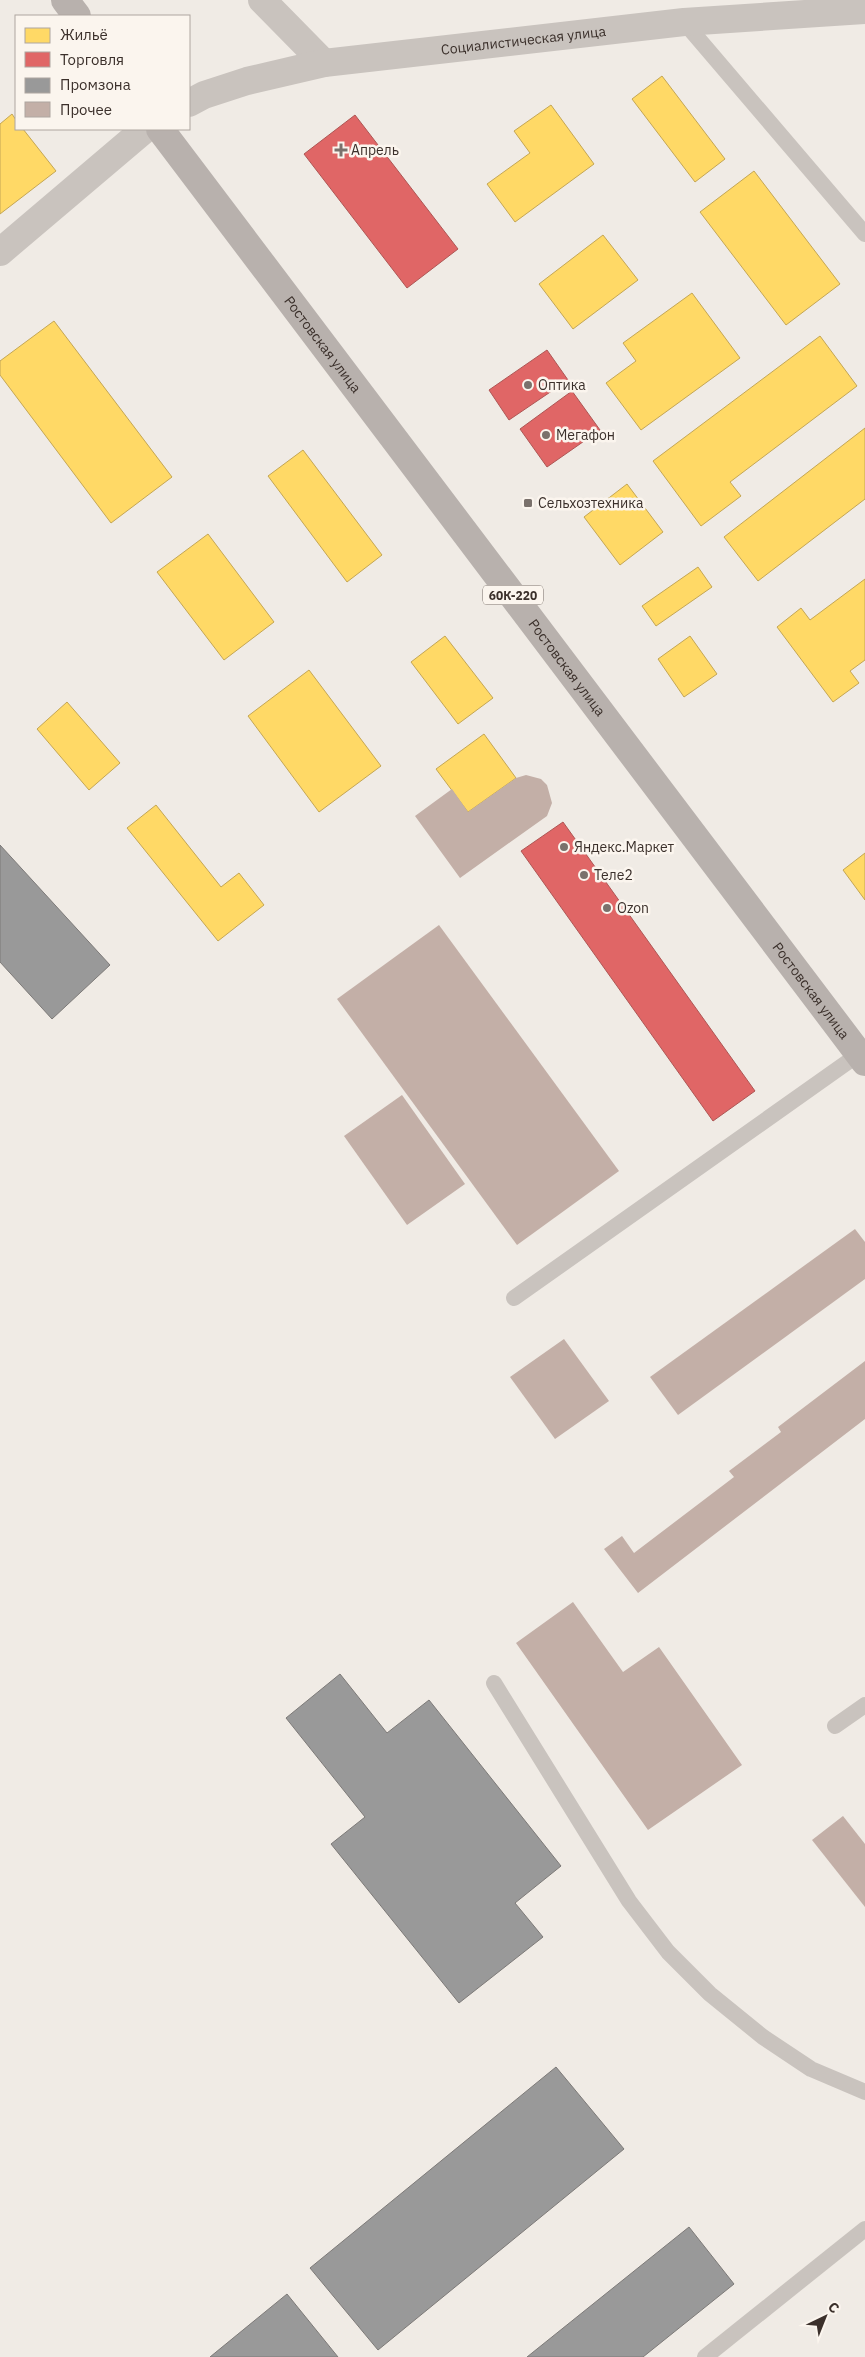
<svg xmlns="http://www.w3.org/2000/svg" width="865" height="2357" font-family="'IBM Plex Sans',sans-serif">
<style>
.homes{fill:#ffd966;stroke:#c4a654}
.shops{fill:#e06666;stroke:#ae5654}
.industry{fill:#999;stroke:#7d7a78}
.building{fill:#c3afa7}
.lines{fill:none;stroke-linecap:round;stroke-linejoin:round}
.service{stroke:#c9c3be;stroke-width:16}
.minor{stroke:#c9c3be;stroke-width:28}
.tertiary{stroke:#c9c3be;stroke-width:28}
.primary{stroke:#b8b1ad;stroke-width:28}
.poi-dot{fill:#7a716c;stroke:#fbf5ee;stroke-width:2}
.labels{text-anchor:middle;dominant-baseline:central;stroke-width:5;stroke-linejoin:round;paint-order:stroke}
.shield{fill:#fbf5ee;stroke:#756b66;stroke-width:1}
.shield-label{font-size:12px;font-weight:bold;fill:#3b302b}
.street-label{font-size:14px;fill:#3b302b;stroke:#fbf5ee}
.poi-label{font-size:14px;fill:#3b302b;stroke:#fbf5ee;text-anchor:start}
</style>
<rect width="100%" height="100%" fill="#f0ebe5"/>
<g class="homes">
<path d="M 662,76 L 725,159 L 695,182 L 632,99 Z"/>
<path d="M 551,105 L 594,164 L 515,222 L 487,184 L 530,153 L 514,131 Z"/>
<path d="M 12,114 L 16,120 L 16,129 L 23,129 L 56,171 L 0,214 L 0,124 Z"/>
<path d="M 754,171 L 840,284 L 786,325 L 700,212 Z"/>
<path d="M 603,235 L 638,280 L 573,329 L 539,284 Z"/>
<path d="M 692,293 L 740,358 L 641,430 L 606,383 L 636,361 L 623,343 Z"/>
<path d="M 54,321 L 172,477 L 111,523 L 0,375 L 0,361 Z"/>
<path d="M 820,336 L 857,386 L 730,482 L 741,496 L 701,526 L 653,461 Z"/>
<path d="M 865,428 L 865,499 L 758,581 L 724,537 Z"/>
<path d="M 303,450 L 382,555 L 347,582 L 268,476 Z"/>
<path d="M 627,484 L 663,532 L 620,565 L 584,517 Z"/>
<path d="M 208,534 L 274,622 L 224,660 L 157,572 Z"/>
<path d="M 698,567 L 712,587 L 656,626 L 642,606 Z"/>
<path d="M 865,579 L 865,660 L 850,671 L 859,683 L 833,702 L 777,627 L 801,608 L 810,620 Z"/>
<path d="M 445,636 L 493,698 L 458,724 L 411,662 Z"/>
<path d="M 690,636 L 717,674 L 684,697 L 658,659 Z"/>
<path d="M 309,670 L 381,766 L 319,812 L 248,716 Z"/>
<path d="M 67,702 L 120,763 L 89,790 L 37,729 Z"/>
<path d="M 484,734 L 516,778 L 468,812 L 436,769 Z"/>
<path d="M 156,805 L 221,887 L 239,873 L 264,905 L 218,941 L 127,828 Z"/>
<path d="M 865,853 L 865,900 L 843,870 Z"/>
</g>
<g class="shops">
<path d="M 355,115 L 458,249 L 407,288 L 304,154 Z"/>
<path d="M 547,350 L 568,380 L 509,420 L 489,390 Z"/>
<path d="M 572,391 L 600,430 L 547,467 L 520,429 Z"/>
<path d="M 563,822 L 755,1091 L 713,1121 L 521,851 Z"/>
</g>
<g class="industry">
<path d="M 0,845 L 110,965 L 52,1019 L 0,962 Z"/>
<path d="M 340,1674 L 387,1733 L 429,1700 L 561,1866 L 515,1903 L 543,1937 L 459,2003 L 331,1844 L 365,1817 L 286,1718 Z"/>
<path d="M 556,2067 L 624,2149 L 378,2350 L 310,2268 Z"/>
<path d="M 689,2227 L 734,2284 L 643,2357 L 527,2357 Z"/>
<path d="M 287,2294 L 338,2357 L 210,2357 Z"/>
</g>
<g class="building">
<path d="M 526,775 L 541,779 L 547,785 L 552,803 L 547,816 L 460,878 L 415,816 L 452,789 L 468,812 L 516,778 Z"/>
<path d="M 439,925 L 619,1171 L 517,1245 L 337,999 Z"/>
<path d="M 402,1095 L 465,1184 L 407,1225 L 344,1136 Z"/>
<path d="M 855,1229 L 865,1242 L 865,1279 L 678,1415 L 650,1377 Z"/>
<path d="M 564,1339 L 609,1401 L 555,1439 L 510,1377 Z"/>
<path d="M 865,1361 L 865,1419 L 638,1593 L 604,1549 L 622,1536 L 634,1553 L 734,1477 L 729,1471 L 781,1432 L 778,1427 Z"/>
<path d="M 573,1602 L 623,1672 L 659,1647 L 742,1765 L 648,1830 L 516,1643 Z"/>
<path d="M 843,1816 L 865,1844 L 865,1907 L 812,1840 Z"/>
</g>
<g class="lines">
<g class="service">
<path d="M 684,22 L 865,234"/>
<path d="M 514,1298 L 859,1054"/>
<path d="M 494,1683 L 629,1901 L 668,1952 L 710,1994 L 763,2037 L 811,2069 L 865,2092"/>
<path d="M 835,1726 L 865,1705"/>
<path d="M 705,2357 L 865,2229"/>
</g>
<g class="minor">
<path d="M 262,0 L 324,63"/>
<path d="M 0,252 L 145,129"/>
</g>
<path class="tertiary" id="s1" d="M 189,103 L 204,95 L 247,81 L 324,63 L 684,22 L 865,10"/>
<g class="primary">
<path d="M 65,0 L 77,16"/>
<path id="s2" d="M 160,129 L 865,1062"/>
</g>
</g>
<g class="poi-dot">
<path d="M338.5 142.5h5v5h5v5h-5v5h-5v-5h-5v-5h5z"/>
<circle cx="528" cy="385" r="5"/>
<circle cx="546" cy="435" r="5"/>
<rect x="523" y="498" width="10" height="10" rx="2.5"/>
<circle cx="564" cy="847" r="5"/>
<circle cx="584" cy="875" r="5"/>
<circle cx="607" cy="908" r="5"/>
</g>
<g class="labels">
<rect class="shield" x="483" y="585.5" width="60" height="19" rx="4"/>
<g class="shield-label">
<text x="513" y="595">60К-220</text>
</g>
<g class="street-label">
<text stroke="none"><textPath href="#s1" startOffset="342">Социалистическая улица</textPath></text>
<text stroke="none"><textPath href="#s2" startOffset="270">Ростовская улица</textPath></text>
<text stroke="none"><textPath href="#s2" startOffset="675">Ростовская улица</textPath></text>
<text stroke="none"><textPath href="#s2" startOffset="1080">Ростовская улица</textPath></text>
</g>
<g class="poi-label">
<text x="351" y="150">Апрель</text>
<text x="538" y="385">Оптика</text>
<text x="556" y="435">Мегафон</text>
<text x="538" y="503">Сельхозтехника</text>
<text x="574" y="847">Яндекс.Маркет</text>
<text x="594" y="875">Теле2</text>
<text x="617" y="908">Ozon</text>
</g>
</g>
<rect x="15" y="15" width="175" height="115" fill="#fbf5ee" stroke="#aea6a0"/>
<rect x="25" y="28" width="25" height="15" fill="#ffd966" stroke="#aea6a0"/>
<text x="60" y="40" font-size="15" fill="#3b302b">Жильё</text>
<rect x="25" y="52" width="25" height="15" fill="#e06666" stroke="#aea6a0"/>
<text x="60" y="65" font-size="15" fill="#3b302b">Торговля</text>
<rect x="25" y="78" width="25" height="15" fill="#999999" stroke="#aea6a0"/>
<text x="60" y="90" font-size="15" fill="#3b302b">Промзона</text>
<rect x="25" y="102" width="25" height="15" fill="#c3afa7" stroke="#aea6a0"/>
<text x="60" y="115" font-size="15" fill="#3b302b">Прочее</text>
<g transform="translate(825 2317) rotate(43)" stroke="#fbf5ee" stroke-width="4" paint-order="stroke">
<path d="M0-4L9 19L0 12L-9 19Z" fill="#3b302b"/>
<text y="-8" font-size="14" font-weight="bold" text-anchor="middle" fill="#3b302b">С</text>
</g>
</svg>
